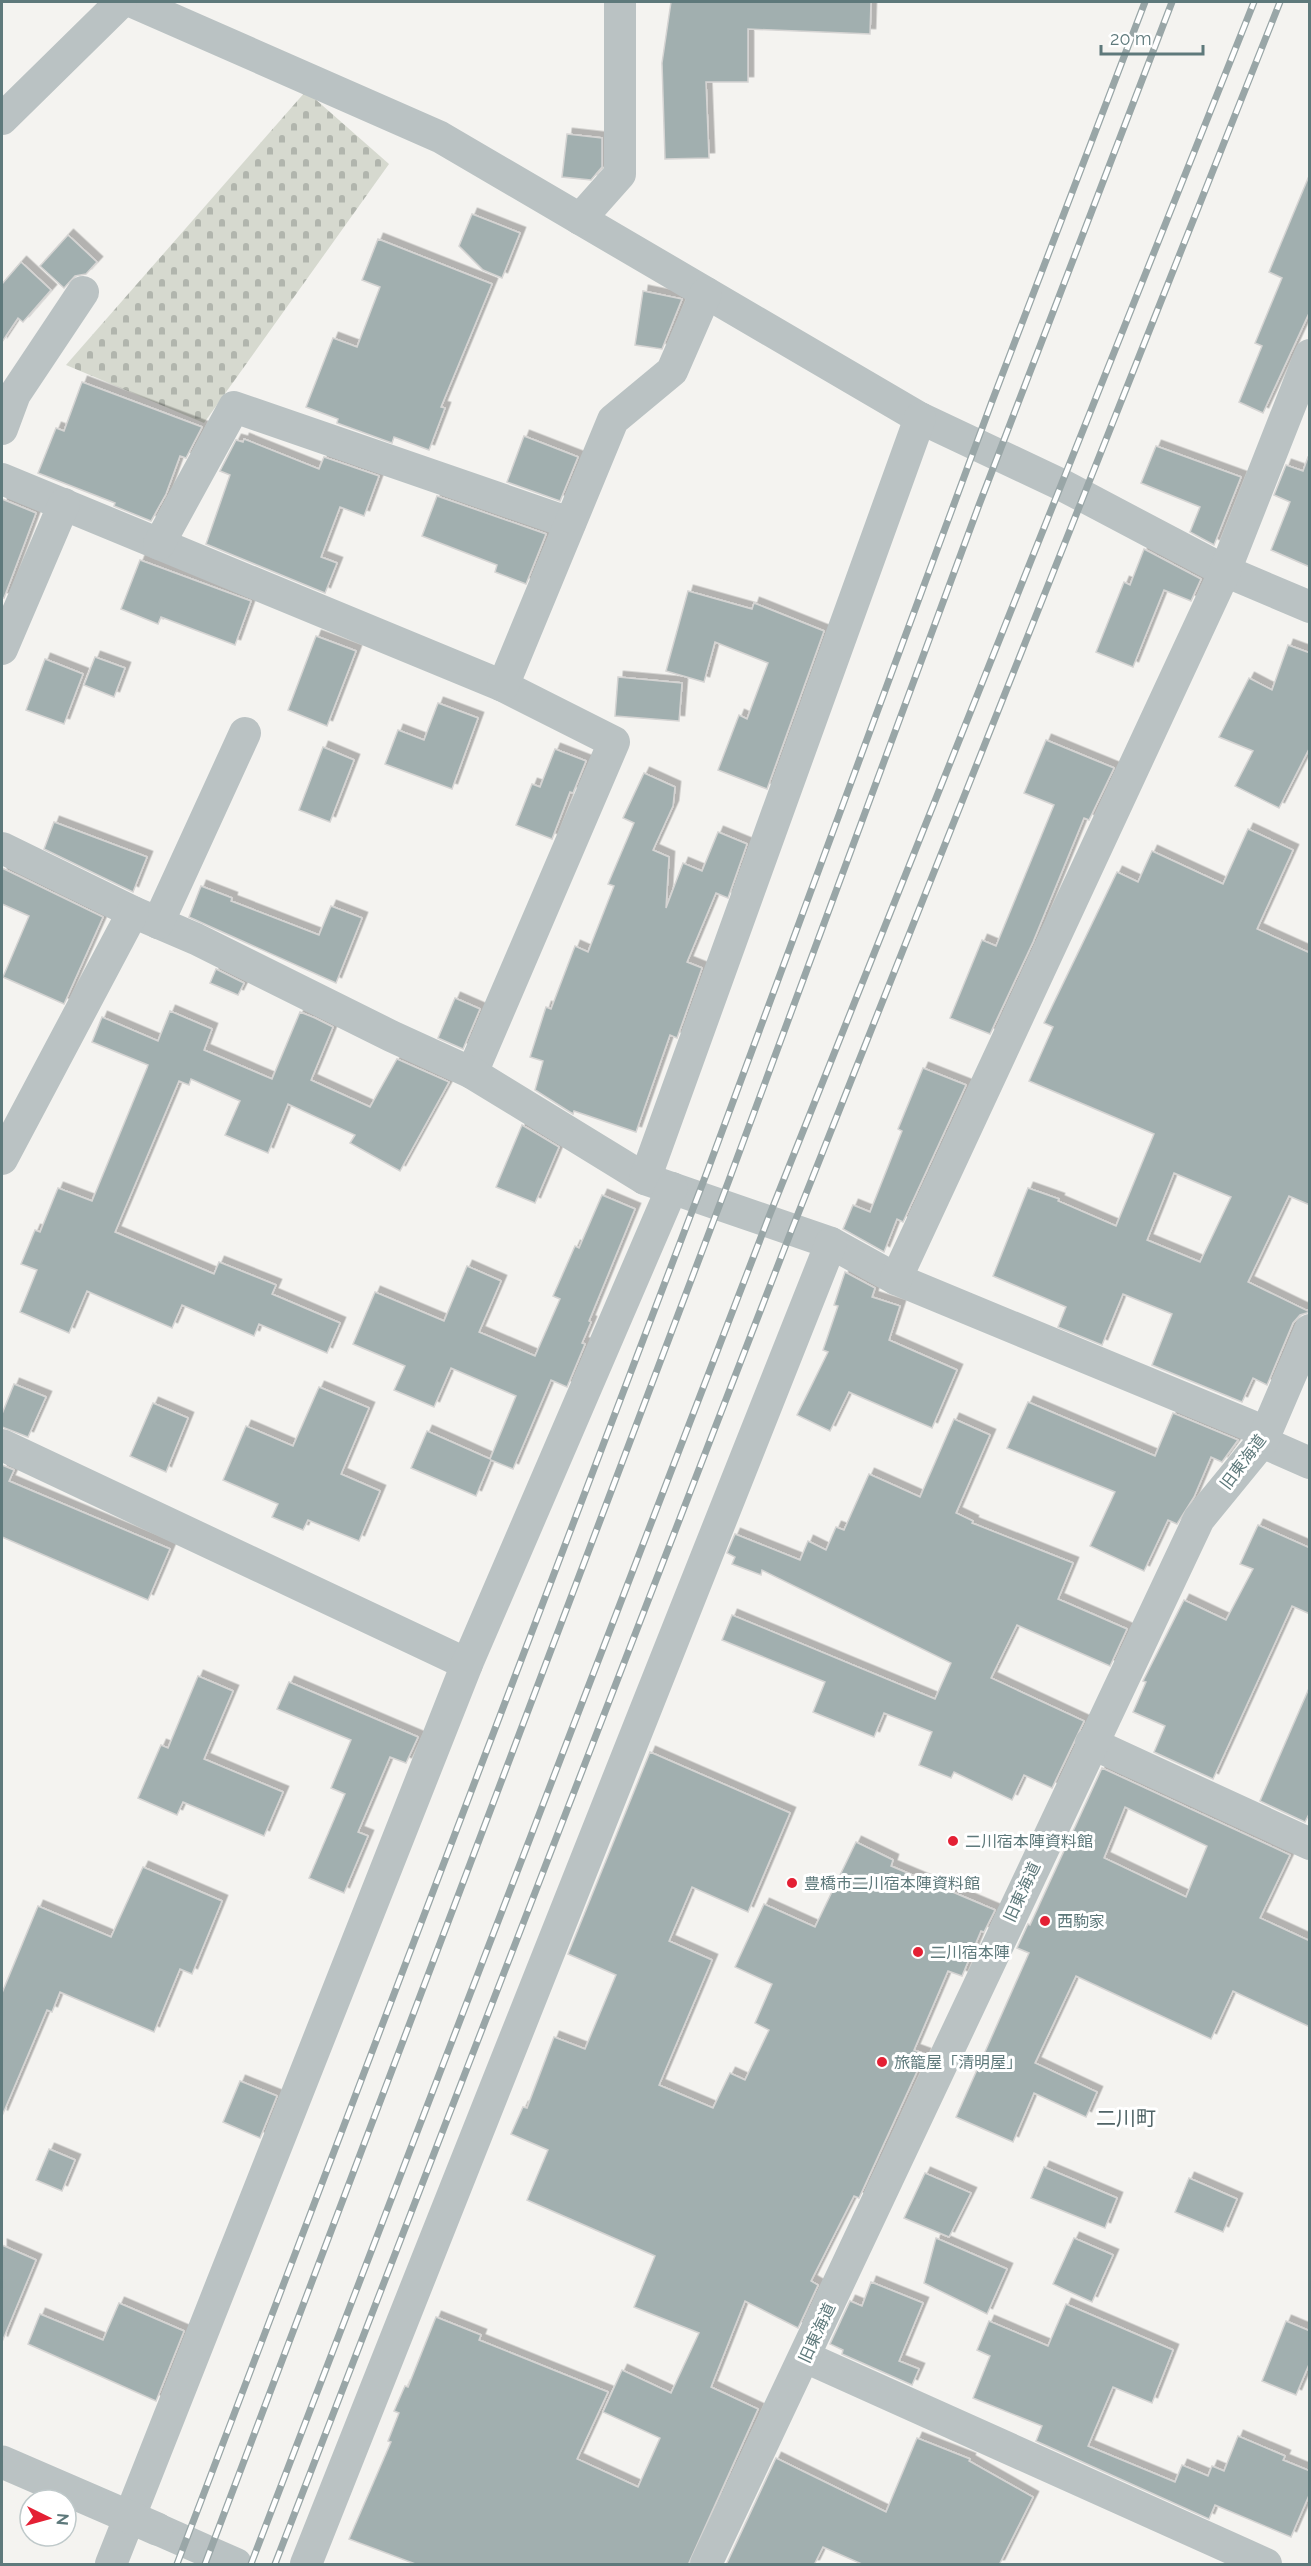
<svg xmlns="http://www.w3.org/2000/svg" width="1311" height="2566" font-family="Raleway,'Noto Sans JP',sans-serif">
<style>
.cemetery{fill:url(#cemetery-stones)}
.building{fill:#a1afaf;stroke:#d5d4d3;stroke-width:1.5;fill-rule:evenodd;filter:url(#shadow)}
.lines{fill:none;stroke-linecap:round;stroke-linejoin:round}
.minor{stroke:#bac2c3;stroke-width:32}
.tertiary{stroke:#bac2c3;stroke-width:33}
.rail-casing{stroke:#99a6a7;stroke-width:7}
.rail{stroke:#fff;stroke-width:4.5;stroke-dasharray:14;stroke-linecap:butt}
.poi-dot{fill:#e42034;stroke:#fff;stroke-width:2}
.labels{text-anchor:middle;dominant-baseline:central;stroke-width:6;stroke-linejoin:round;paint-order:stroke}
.street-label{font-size:16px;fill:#5e797b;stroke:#fff}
.poi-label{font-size:16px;fill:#5e797b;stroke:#fff;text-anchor:start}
.quarter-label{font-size:20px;fill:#506466;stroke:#fff}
</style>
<defs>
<pattern id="cemetery-stones" width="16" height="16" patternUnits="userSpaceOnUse" patternTransform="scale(1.5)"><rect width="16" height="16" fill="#d6d9cf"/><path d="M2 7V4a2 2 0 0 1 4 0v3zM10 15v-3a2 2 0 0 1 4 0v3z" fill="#b1b5ad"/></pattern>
<filter id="shadow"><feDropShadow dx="5.5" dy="-5.5" stdDeviation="0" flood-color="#0004"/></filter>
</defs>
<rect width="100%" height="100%" fill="#f4f3f0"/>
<path class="cemetery" d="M 306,91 L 389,164 L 204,423 L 66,365 Z"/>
<g class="building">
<path d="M 671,2 L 871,2 L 870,34 L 748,29 L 748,82 L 706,82 L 709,158 L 665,159 L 662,63 Z"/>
<path d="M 567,134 L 602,138 L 602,167 L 591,180 L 562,177 Z"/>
<path d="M 1309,176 L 1310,311 L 1263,413 L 1239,402 L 1262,346 L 1255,343 L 1282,278 L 1269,272 Z"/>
<path d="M 472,214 L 520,233 L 502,278 L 483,270 L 459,246 Z"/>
<path d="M 68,235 L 97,262 L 86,274 L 75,276 L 64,288 L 40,266 Z"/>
<path d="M 378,239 L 492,284 L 441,407 L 445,408 L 429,450 L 394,437 L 392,443 L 337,423 L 338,419 L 306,407 L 333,338 L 357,347 L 380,287 L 362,280 Z"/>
<path d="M 21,262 L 51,290 L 23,322 L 18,318 L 2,342 L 2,284 Z"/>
<path d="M 643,291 L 682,299 L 662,349 L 635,345 Z"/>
<path d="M 82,382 L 202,427 L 186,458 L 180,456 L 166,494 L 151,521 L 114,506 L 115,503 L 38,473 L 56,428 L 64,431 Z"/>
<path d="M 524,436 L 578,457 L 560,501 L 507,482 Z"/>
<path d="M 244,439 L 319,469 L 324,457 L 379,476 L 364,516 L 340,507 L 321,557 L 337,563 L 325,593 L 206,544 L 230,475 L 220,471 L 236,440 L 243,442 Z"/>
<path d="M 1156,446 L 1241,477 L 1214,545 L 1190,532 L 1200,507 L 1141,483 Z"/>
<path d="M 1308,457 L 1310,458 L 1310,567 L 1271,550 L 1290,502 L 1274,495 L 1286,465 L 1303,471 Z"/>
<path d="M 437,496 L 546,534 L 526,584 L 495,572 L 497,565 L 422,536 Z"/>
<path d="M 2,499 L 36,513 L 4,598 L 2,598 Z"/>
<path d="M 1144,549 L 1201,579 L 1191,601 L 1164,590 L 1133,667 L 1096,652 L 1124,582 L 1130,585 Z"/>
<path d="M 140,560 L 251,601 L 235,645 L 161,617 L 158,624 L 121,609 Z"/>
<path d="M 688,591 L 752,609 L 754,603 L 824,631 L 767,789 L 718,770 L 739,715 L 747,719 L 768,663 L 715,642 L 704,682 L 666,671 Z"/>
<path d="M 316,636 L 356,651 L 327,726 L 288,710 Z"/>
<path d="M 1288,645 L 1310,653 L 1310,747 L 1279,808 L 1235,786 L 1253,751 L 1219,737 L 1249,678 L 1272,690 Z"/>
<path d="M 95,657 L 125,668 L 114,697 L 84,685 Z"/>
<path d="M 45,659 L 83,674 L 64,724 L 26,710 Z"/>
<path d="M 618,677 L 682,683 L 679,721 L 615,716 Z"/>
<path d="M 438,703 L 478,718 L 452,789 L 385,764 L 398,730 L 424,740 Z"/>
<path d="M 1046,740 L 1114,768 L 1089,820 L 1084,818 L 1033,942 L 990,1034 L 950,1018 L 982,940 L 996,946 L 1054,805 L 1024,793 Z"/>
<path d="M 323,747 L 354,760 L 330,822 L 299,810 Z"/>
<path d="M 555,749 L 586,761 L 573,793 L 570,792 L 552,839 L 516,825 L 532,784 L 540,787 Z"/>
<path d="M 644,773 L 675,787 L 673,806 L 653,850 L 669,857 L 666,908 L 683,863 L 702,871 L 718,832 L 747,844 L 728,898 L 716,893 L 687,962 L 702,968 L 677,1038 L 670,1035 L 636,1132 L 574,1111 L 573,1114 L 535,1090 L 543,1061 L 530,1057 L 546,1007 L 551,1009 L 575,946 L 588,952 L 614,886 L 608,884 L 634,823 L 623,818 Z"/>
<path d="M 54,822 L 147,857 L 133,892 L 44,849 Z"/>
<path d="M 1248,829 L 1293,850 L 1257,929 L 1310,953 L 1310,1205 L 1289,1196 L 1248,1282 L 1310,1312 L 1300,1315 L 1293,1323 L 1267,1385 L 1253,1378 L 1242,1402 L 1152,1365 L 1172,1314 L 1123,1294 L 1102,1345 L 1058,1327 L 1066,1307 L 993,1276 L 1028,1188 L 1059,1199 L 1058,1201 L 1116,1226 L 1154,1134 L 1029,1081 L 1053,1027 L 1044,1023 L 1117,872 L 1138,882 L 1152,851 L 1223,884 ZM 1174,1173 L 1231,1197 L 1200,1262 L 1147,1240 Z"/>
<path d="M 2,868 L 103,917 L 64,1004 L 3,977 L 29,916 L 2,904 Z"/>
<path d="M 201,886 L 232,898 L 231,901 L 319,935 L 331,906 L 362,918 L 336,983 L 189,917 Z"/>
<path d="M 216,969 L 244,983 L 238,995 L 210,983 Z"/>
<path d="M 455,998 L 480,1009 L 463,1049 L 438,1038 Z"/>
<path d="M 170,1011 L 212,1029 L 204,1050 L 272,1079 L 300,1012 L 315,1018 L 333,1027 L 311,1080 L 370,1107 L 397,1059 L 449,1082 L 400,1171 L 350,1143 L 355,1135 L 288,1104 L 268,1153 L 225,1135 L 240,1101 L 191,1079 L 189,1085 L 179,1081 L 115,1232 L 214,1274 L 219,1262 L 276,1285 L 272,1294 L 340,1323 L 327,1353 L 259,1324 L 254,1336 L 182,1305 L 172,1328 L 87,1291 L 69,1333 L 20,1312 L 37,1270 L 21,1264 L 35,1230 L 40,1232 L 58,1188 L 92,1201 L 147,1068 L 148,1065 L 92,1042 L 102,1017 L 158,1041 Z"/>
<path d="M 923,1068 L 966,1085 L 903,1222 L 897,1219 L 884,1252 L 843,1229 L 853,1205 L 870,1212 L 902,1131 L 898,1129 Z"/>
<path d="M 522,1125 L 559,1147 L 535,1203 L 496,1187 Z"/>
<path d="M 602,1195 L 635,1209 L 589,1321 L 591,1322 L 582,1343 L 585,1344 L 567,1387 L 551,1380 L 513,1469 L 491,1460 L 476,1496 L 411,1468 L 427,1431 L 490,1459 L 516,1396 L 451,1368 L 434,1407 L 394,1390 L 405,1366 L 353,1344 L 375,1292 L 444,1321 L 467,1266 L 501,1281 L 479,1332 L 535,1356 L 560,1299 L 553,1296 L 575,1246 L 579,1248 Z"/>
<path d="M 845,1272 L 875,1288 L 872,1297 L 900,1306 L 889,1340 L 957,1370 L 932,1428 L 849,1392 L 830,1431 L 797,1415 L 828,1352 L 823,1350 L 838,1306 L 834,1305 Z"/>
<path d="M 14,1384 L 46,1397 L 28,1437 L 2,1427 L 2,1414 Z"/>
<path d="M 319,1387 L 369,1408 L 341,1474 L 380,1491 L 359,1541 L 308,1520 L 303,1530 L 272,1517 L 278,1504 L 223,1480 L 246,1426 L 293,1446 Z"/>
<path d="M 1028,1402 L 1155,1456 L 1173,1413 L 1238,1440 L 1222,1462 L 1211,1457 L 1194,1497 L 1177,1524 L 1168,1520 L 1144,1571 L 1090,1546 L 1115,1492 L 1007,1448 Z"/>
<path d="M 153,1403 L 188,1418 L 166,1472 L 130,1456 Z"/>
<path d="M 954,1419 L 990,1435 L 956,1513 L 973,1521 L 972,1523 L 1073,1563 L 1058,1599 L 1127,1629 L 1110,1666 L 1017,1625 L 991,1678 L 1084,1721 L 1052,1788 L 1024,1775 L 1012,1800 L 954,1772 L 951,1778 L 919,1765 L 932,1732 L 884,1713 L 874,1737 L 813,1712 L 825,1682 L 722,1640 L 732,1615 L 935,1699 L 951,1663 L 762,1570 L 761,1575 L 732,1564 L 735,1557 L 727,1553 L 735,1534 L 800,1560 L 808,1541 L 826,1550 L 836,1527 L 844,1530 L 869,1474 L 920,1497 Z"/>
<path d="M 2,1465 L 14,1470 L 9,1481 L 170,1549 L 148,1600 L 2,1537 Z"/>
<path d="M 1258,1525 L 1310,1548 L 1310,1614 L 1292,1606 L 1213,1779 L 1154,1752 L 1165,1726 L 1133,1712 L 1146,1682 L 1143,1681 L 1184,1600 L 1226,1620 L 1253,1569 L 1240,1564 Z"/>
<path d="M 198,1676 L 233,1691 L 204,1759 L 283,1792 L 264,1836 L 183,1802 L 177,1815 L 138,1798 L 161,1745 L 168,1748 Z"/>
<path d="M 289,1682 L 418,1737 L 406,1763 L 390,1757 L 358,1832 L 368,1836 L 344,1893 L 309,1878 L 345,1794 L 331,1788 L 351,1740 L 277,1709 Z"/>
<path d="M 1310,1686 L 1310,1812 L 1305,1822 L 1260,1801 Z"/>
<path d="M 650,1752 L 790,1813 L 748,1912 L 692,1887 L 669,1941 L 712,1960 L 659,2085 L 713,2108 L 730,2073 L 745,2080 L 769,2030 L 755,2023 L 772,1984 L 735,1967 L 764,1904 L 815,1927 L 856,1842 L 893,1860 L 891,1866 L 995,1910 L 984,1932 L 981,1931 L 962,1976 L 948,1971 L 914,2050 L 925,2054 L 859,2198 L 854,2196 L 811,2281 L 818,2285 L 798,2328 L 745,2301 L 711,2387 L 758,2409 L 688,2565 L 418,2565 L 349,2539 L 391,2442 L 388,2441 L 399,2413 L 394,2411 L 405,2386 L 408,2387 L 436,2317 L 481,2335 L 479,2340 L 608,2392 L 577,2459 L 638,2487 L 660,2438 L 603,2412 L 622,2370 L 671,2393 L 699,2333 L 634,2307 L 655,2256 L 527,2200 L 548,2150 L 511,2134 L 523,2107 L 527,2108 L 554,2037 L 585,2049 L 616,1975 L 568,1954 Z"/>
<path d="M 1102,1768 L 1290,1855 L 1260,1918 L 1310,1941 L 1310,2027 L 1233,1991 L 1211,2039 L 1076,1976 L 1035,2063 L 1097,2092 L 1086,2117 L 1034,2093 L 1013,2142 L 956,2117 L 1029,1953 L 1017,1948 L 1028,1924 L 1030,1925 ZM 1125,1807 L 1207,1846 L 1186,1897 L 1104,1858 Z"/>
<path d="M 143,1867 L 222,1901 L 192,1974 L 180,1969 L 154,2032 L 60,1992 L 52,2012 L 47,2010 L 2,2116 L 2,1993 L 38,1906 L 111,1937 Z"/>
<path d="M 240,2081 L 277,2096 L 260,2138 L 223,2122 Z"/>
<path d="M 49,2149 L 75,2160 L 62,2191 L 36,2180 Z"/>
<path d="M 1044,2167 L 1117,2198 L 1105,2228 L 1031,2198 Z"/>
<path d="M 925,2173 L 971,2193 L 949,2237 L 904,2218 Z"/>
<path d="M 1189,2178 L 1237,2199 L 1223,2232 L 1175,2212 Z"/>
<path d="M 936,2238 L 1007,2269 L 987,2314 L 924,2283 Z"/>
<path d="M 1074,2238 L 1113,2255 L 1092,2302 L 1053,2284 Z"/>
<path d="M 2,2245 L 36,2260 L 2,2342 Z"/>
<path d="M 871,2282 L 923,2303 L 899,2361 L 919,2369 L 912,2385 L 842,2354 L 843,2350 L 830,2344 L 850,2301 L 862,2306 Z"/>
<path d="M 119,2303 L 184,2331 L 156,2401 L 28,2344 L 40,2314 L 103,2340 Z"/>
<path d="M 1066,2304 L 1173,2350 L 1152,2403 L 1113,2387 L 1088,2446 L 1175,2482 L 1182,2465 L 1208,2476 L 1212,2466 L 1224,2471 L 1238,2436 L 1285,2456 L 1283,2460 L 1310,2471 L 1310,2493 L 1291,2537 L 1215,2505 L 1209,2519 L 1036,2441 L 1042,2426 L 973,2398 L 990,2356 L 977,2350 L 989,2321 L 1048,2346 Z"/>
<path d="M 1286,2321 L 1310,2331 L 1310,2362 L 1296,2395 L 1262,2381 Z"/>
<path d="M 917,2438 L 970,2459 L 969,2461 L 1033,2497 L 999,2565 L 864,2565 L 823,2547 L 814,2565 L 726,2565 L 776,2458 L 886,2512 Z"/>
</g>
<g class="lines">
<g class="minor">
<path d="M 133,2 L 440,137 L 920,418 L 1062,485 L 1225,571 L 1310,607"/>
<path d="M 2,119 L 121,2"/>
<path d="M 580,219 L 620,174 L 620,2"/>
<path d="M 2,429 L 15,394 L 83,292"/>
<path d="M 2,479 L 503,686 L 614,742 L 472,1073"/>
<path d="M 159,544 L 234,407 L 570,523"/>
<path d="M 2,649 L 64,504"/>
<path d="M 503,686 L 613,420 L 672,371 L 706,293"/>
<path d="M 2,848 L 133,912 L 196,939 L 391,1036 L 472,1073 L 645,1179 L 831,1243 L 896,1279 L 1266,1432"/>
<path d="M 158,923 L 245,733"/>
<path d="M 2,1159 L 133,912"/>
<path d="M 645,1179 L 920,418"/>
<path d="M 896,1279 L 1225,571 L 1310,355"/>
<path d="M 1262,1442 L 1310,1463"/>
<path d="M 2,1445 L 467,1664"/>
<path d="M 1091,1743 L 1310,1844"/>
<path d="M 805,2357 L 1266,2564"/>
<path d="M 157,2529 L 236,2564"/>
<path d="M 111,2564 L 467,1664 L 672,1188"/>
<path d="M 306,2564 L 831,1243"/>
<path d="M 706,2564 L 1199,1519 L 1262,1442 L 1310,1330"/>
</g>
<path class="tertiary" d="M 2,2462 L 157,2529"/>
<defs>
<g id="rail">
<path d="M 177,2564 L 707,1172 L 991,404 L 1145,2"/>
<path d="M 205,2564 L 729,1180 L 979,505 L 1172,2"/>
<path d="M 251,2564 L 768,1219 L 1254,2"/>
<path d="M 275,2564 L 792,1229 L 1280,2"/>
</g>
</defs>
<use href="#rail" class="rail-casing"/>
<use href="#rail" class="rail"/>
</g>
<g class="poi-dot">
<circle cx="953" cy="1841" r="6"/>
<circle cx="792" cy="1883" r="6"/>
<circle cx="1045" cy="1921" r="6"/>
<circle cx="918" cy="1952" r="6"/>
<circle cx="882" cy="2062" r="6"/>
</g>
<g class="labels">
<g class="street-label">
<text transform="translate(1243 1462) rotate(-53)">旧東海道</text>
<text transform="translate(1022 1892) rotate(-65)">旧東海道</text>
<text transform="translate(817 2333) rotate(-65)">旧東海道</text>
</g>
<g class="poi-label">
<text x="965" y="1841">二川宿本陣資料館</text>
<text x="804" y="1883">豊橋市二川宿本陣資料館</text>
<text x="1057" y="1921">西駒家</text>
<text x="930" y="1952">二川宿本陣</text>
<text x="894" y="2062">旅籠屋「清明屋」</text>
</g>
<g class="quarter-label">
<text x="1126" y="2118">二川町</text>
</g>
</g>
<rect width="1311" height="2566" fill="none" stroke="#5e797b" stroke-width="6"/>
<g transform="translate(48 2518) rotate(95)"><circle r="28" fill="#ffffff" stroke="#bfc9ca" stroke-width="1.5"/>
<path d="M0-4.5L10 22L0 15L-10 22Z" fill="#e42034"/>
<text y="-9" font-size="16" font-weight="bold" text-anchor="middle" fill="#5e797b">N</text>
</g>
<path d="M1101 45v9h102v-9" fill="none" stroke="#5e797b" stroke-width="3"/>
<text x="1110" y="45" font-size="18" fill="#5e797b" stroke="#ffffff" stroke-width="4.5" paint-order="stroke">20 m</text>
</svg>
